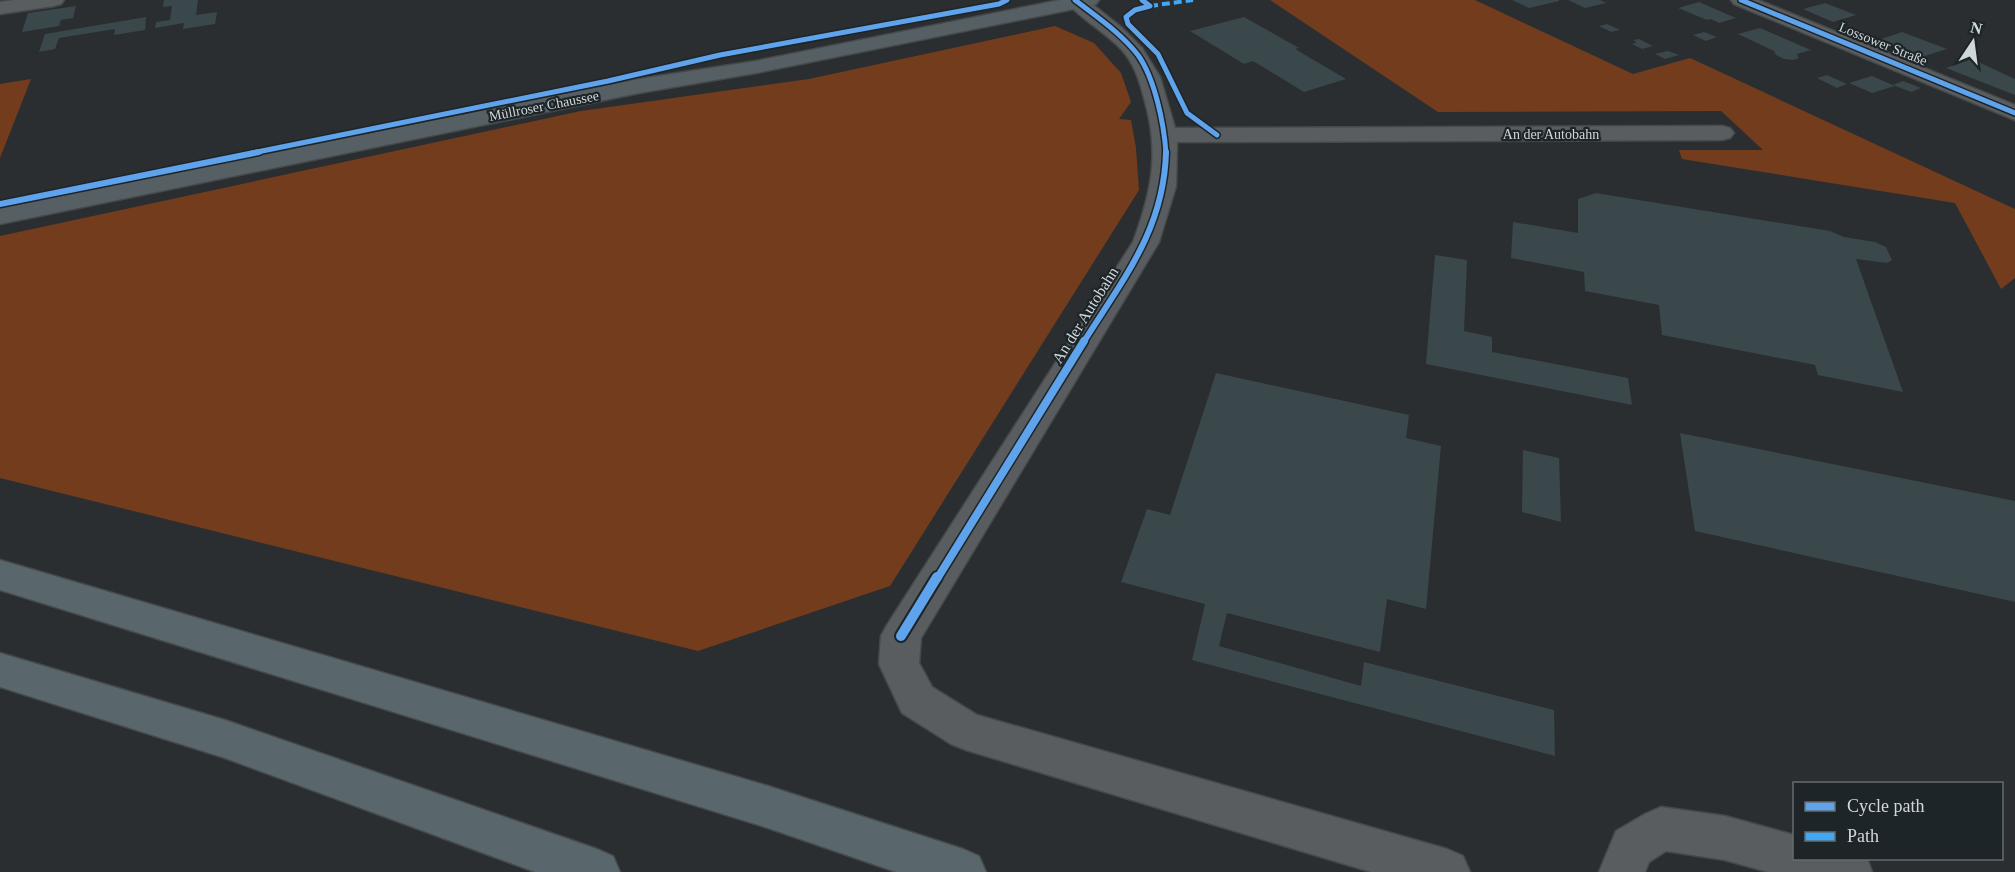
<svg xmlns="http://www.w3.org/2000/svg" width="2015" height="872" font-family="'Times New Roman',serif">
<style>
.green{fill:#733c1d}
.building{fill:#3a474b}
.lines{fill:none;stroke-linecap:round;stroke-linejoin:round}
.minor-casing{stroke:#45494a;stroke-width:3}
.major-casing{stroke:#45494a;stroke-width:3}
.highway-casing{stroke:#45494a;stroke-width:3}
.minor{fill:#5a5d5f;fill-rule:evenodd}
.major{fill:#566064;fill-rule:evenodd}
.highway{fill:#59666c;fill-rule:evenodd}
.quiet{stroke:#3fa9f5;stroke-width:4;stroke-dasharray:8 4;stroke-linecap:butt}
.cycleway-far3-casing{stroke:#1d2529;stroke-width:8}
.cycleway-far2-casing{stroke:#1d2529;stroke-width:9}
.cycleway-far1-casing{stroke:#1d2529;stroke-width:11}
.cycleway-casing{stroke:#1d2529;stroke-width:14}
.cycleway-far3{stroke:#60a3ed;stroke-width:5}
.cycleway-far2{stroke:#60a3ed;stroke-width:6}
.cycleway-far1{stroke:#60a3ed;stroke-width:8}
.cycleway{stroke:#60a3ed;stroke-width:10}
.labels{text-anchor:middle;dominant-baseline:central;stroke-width:4.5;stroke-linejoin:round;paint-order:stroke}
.far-street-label{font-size:14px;fill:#d1d7d9;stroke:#1d2529}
.street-label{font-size:16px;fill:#d1d7d9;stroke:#1d2529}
</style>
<rect width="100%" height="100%" fill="#2a2e30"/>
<g class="green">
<path d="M 1270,0 L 1475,0 L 1633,74 L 1690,58 L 2015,209 L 2015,278 L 2001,289 L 1955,203 L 1682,159 L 1679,150 L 1763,150 L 1721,111 L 1438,112 Z"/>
<path d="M 1055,26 L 1094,43 L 1121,73 L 1131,102 L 1119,119 L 1131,120 L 1136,148 L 1139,190 L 890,586 L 698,651 L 0,478 L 0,236 L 581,111 L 809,79 Z"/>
<path d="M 31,79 L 0,158 L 0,84 Z"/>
</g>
<g class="building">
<path d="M 164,0 L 198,0 L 196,15 L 217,12 L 215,24 L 183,29 L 184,23 L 155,28 L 156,22 L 170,20 L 172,6 L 163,7 Z"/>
<path d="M 1512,0 L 1559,0 L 1559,1 L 1529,8 Z"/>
<path d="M 1568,0 L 1600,0 L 1606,3 L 1585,8 Z"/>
<path d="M 1699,2 L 1736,18 L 1719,23 L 1711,19 L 1707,20 L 1678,8 Z"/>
<path d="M 1825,3 L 1856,15 L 1833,22 L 1803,9 Z"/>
<path d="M 76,6 L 73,18 L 61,20 L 59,26 L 22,32 L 28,13 Z"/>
<path d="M 146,17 L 145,30 L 114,35 L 115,29 L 59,38 L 55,49 L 39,52 L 45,34 Z"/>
<path d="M 1244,17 L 1299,48 L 1295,49 L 1346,79 L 1304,92 L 1253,61 L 1244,64 L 1190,31 Z"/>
<path d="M 1607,24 L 1620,30 L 1611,32 L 1599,26 Z"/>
<path d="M 1760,28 L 1774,34 L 1811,50 L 1797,54 L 1799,58 L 1793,60 L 1784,59 L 1776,55 L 1774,51 L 1738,34 Z"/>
<path d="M 1704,32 L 1717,37 L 1706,41 L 1693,35 Z"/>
<path d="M 1902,32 L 1947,49 L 1922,57 L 1878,40 Z"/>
<path d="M 1639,39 L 1653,46 L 1642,49 L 1632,44 L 1637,42 L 1633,40 Z"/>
<path d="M 1668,51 L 1679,55 L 1665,59 L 1655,54 Z"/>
<path d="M 1972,59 L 2015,79 L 2015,95 L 1946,68 Z"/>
<path d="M 1827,75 L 1847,84 L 1837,88 L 1817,78 Z"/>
<path d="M 1872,76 L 1895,86 L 1872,93 L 1849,83 Z"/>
<path d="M 1903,81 L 1921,88 L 1911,92 L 1893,85 Z"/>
<path d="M 1596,193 L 1830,231 L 1844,237 L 1875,242 L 1886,247 L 1892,260 L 1887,263 L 1856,259 L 1903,392 L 1818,375 L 1815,365 L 1662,335 L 1659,305 L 1585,291 L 1584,272 L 1511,258 L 1513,222 L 1578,233 L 1578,199 Z"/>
<path d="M 1435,255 L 1467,260 L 1464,331 L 1492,337 L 1492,352 L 1628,378 L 1632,405 L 1426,364 Z"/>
<path d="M 1216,373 L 1409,415 L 1406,438 L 1441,446 L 1426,609 L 1387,599 L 1380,652 L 1227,613 L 1219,646 L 1361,686 L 1364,662 L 1554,710 L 1555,756 L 1192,660 L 1205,604 L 1121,582 L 1147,509 L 1170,515 Z"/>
<path d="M 1680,433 L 2015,501 L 2015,602 L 1695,531 Z"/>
<path d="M 1523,450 L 1559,458 L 1561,522 L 1522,512 Z"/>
</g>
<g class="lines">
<defs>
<g id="minor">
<path d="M 14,0 L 64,0 L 61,4 L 54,6 L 0,14 L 0,2 Z"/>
<path d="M 1065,0 L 1087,0 L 1121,27 L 1142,48 L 1160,77 L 1175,128 L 1722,126 L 1730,128 L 1734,133 L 1730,138 L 1722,140 L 1177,142 L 1176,186 L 1159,242 L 921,638 L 919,663 L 932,687 L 977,715 L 1447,849 L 1463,856 L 1470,872 L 1371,872 L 966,750 L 951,744 L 902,713 L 879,664 L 881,636 L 887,625 L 1133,242 C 1152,191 1160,152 1144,98 C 1139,79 1134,63 1121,49 C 1106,33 1077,16 1065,0 Z"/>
<path d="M 1731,0 L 1758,0 L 2015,105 L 2015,120 L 1734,4 Z"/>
<path d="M 1661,807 L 1725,816 L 1794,835 L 1794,858 L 1867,858 L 1872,872 L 1768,872 L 1725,860 L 1666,851 L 1649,862 L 1645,872 L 1599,872 L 1616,831 L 1645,814 Z"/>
</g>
<path id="major" d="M 1060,0 L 1099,0 L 1096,4 L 1089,6 L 756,73 L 639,93 L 0,224 L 0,208 L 639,79 L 756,61 Z"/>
<g id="highway">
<path d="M 0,560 L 768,786 L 963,849 L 979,856 L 986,872 L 896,872 L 768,828 L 0,590 Z"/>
<path d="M 0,653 L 225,720 L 597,849 L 613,856 L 620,872 L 535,872 L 225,758 L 0,687 Z"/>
</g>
</defs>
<use href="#minor" class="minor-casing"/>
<use href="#major" class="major-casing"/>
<use href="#highway" class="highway-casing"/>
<use href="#minor" class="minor"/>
<use href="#major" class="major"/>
<use href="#highway" class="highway"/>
<path class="quiet" d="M 1150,6 L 1193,0"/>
<defs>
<g id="cycleway-far3">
<path d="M 1075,0 C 1097,17 1121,33 1138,55 C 1155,79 1164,124 1166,153"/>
<path d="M 1142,0 L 1150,6 L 1135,10 L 1126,17 L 1128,24 L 1158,54 L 1187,113 L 1217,135"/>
<path d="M 1741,0 L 2015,113"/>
<path d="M 252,153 L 608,81 L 720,55 L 999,4 L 1007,0"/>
</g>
<g id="cycleway-far2">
<path d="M 0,204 L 259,152"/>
<path d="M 1083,343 C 1123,279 1164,230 1166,152"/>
</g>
<path id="cycleway-far1" d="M 937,579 L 1084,341"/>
<path id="cycleway" d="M 901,636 L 937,577"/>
</defs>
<use href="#cycleway-far3" class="cycleway-far3-casing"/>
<use href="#cycleway-far2" class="cycleway-far2-casing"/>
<use href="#cycleway-far1" class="cycleway-far1-casing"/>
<use href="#cycleway" class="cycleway-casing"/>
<use href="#cycleway-far3" class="cycleway-far3"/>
<use href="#cycleway-far2" class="cycleway-far2"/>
<use href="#cycleway-far1" class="cycleway-far1"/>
<use href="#cycleway" class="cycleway"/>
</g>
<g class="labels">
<g class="far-street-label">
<text transform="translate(1883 44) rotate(22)">Lossower Straße</text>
<text transform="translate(544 106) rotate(-11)">Müllroser Chaussee</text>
<text x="1551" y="134">An der Autobahn</text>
</g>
<g class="street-label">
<text transform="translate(1085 315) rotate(-58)">An der Autobahn</text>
</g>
</g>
<rect x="1793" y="782" width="210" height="78" fill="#1d2529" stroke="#656c6f" stroke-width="1.5"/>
<rect x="1805" y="802" width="30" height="9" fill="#60a3ed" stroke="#656c6f" stroke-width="1.5"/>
<text x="1847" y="812" font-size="18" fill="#d1d7d9">Cycle path</text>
<rect x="1805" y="832" width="30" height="9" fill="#3fa9f5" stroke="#656c6f" stroke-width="1.5"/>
<text x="1847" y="842" font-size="18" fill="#d1d7d9">Path</text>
<g transform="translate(1973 42) rotate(13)" stroke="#1d2529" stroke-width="4.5" paint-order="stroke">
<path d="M0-4.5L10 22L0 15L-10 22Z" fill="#d1d7d9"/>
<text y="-9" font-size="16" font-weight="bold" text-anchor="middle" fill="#d1d7d9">N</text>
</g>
</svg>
